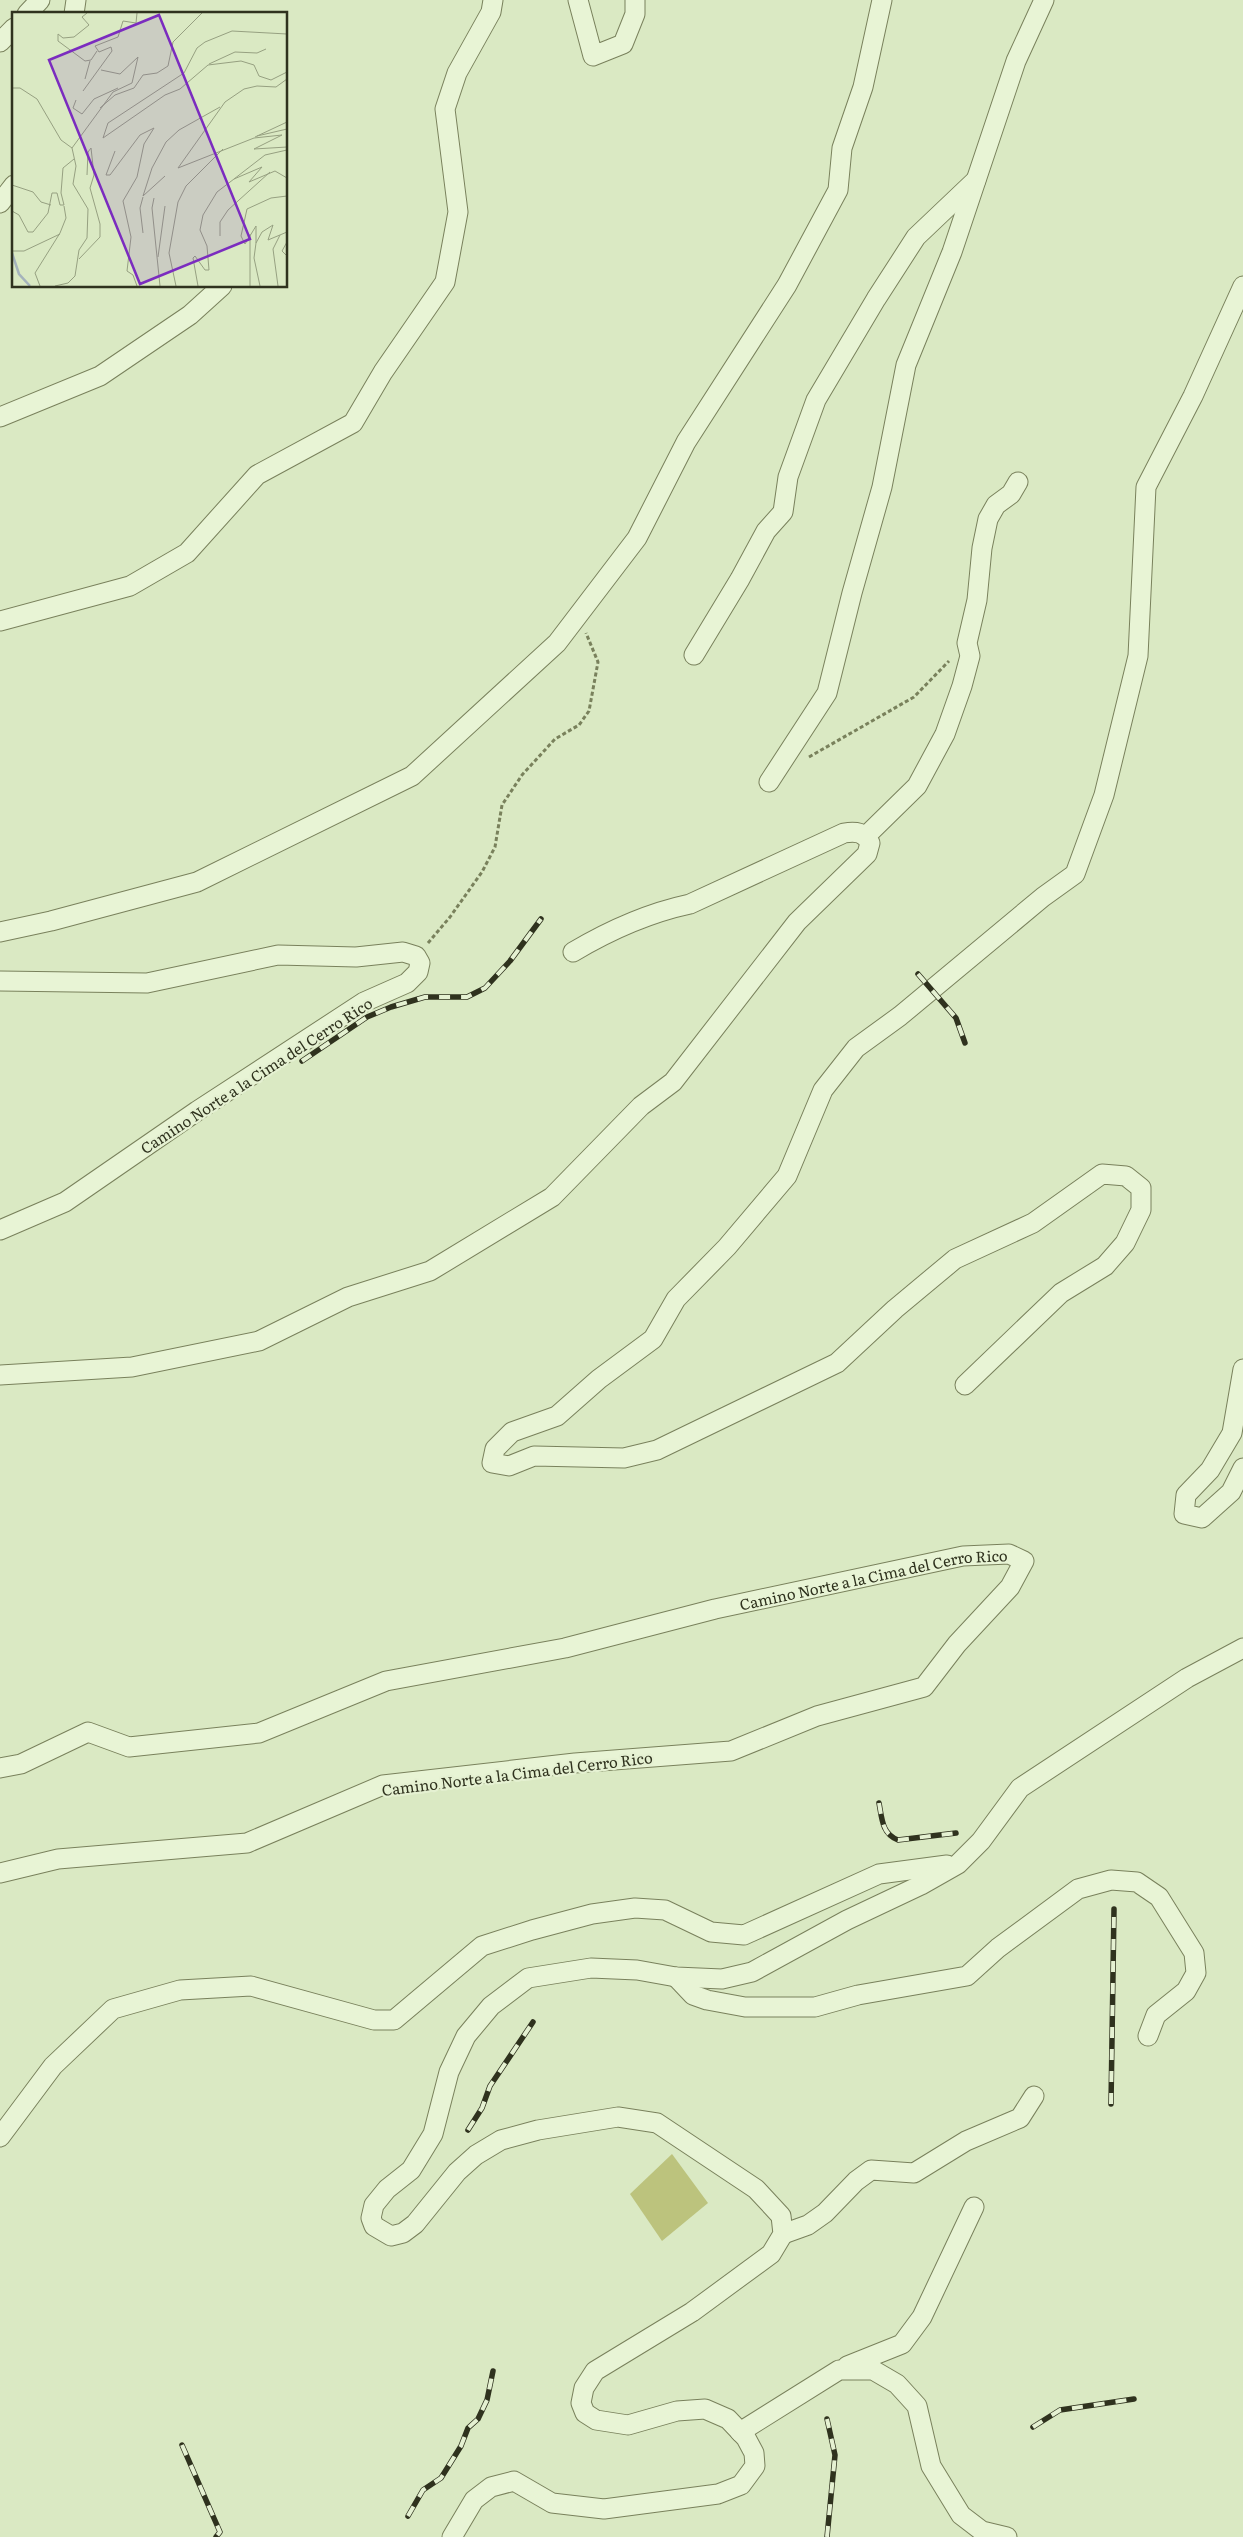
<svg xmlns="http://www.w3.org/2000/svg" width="1243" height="2537" font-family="Literata,serif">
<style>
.building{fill:#bcc37d}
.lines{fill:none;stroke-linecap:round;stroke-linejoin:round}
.minor-casing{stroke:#79815c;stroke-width:21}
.path{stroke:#79815c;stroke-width:3;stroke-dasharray:4 2.5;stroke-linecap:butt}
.minor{stroke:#e8f4d5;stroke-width:19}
.rail-casing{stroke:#2f321e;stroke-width:5.5}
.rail{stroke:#e5f1d2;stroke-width:4;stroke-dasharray:11;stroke-linecap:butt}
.labels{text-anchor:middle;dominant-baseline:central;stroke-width:4.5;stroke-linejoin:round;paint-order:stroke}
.street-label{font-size:15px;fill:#2f321e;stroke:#e5f1d2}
.inset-river{fill:none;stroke:#a5b3bc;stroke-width:2.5}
.inset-road{fill:none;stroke:#96a081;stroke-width:1}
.view{fill:#7b2cbf;fill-opacity:0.15;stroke:#7b2cbf;stroke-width:2.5}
.inset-edge{fill:none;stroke:#2f321e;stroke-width:2.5}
</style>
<rect width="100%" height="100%" fill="#dae9c3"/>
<path class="building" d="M 672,2154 L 708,2203 L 662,2241 L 630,2194 Z"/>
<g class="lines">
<defs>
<g id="minor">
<path d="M 578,0 L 593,56 L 623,44 L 635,14 L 635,0"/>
<path d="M 27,14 L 40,0"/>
<path d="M 74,14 L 76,0"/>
<path d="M 0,42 L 14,28"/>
<path d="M 0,203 L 14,185"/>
<path d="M 0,417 L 100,376 L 190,315 L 222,286"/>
<path d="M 0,621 L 130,586 L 187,553 L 257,475 L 353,423 L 383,372 L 445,282 L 458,212 L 445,109 L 457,73 L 491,12 L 493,0"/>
<path d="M 694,655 L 740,579 L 766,531 L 783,512 L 788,477 L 816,400 L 876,299 L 916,237 L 976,180"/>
<path d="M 769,782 L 827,693 L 852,593 L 882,487 L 906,365 L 952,252 L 1016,61 L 1044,0"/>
<path d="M 866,836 L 917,786 L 945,734 L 962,686 L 970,656 L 967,643 L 977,600 L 982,548 L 988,519 L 996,505 L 1011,494 L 1018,482"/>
<path d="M 0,932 L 51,921 L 197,882 L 412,776 L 557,643 L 637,538 L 686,442 L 787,285 L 838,190 L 842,148 L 863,87 L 882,0"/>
<path d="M 0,981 L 147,983 L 278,955 L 356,957 L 403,952 L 416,956 L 420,963 L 418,972 L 407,983 L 364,1002 L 197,1111 L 65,1202 L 0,1230"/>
<path d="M 1243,1369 L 1232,1433 L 1210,1470 L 1186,1495 L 1184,1514 L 1202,1518 L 1231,1492 L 1243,1468"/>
<path d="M 0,1375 L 132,1367 L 259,1341 L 348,1297 L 430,1271 L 552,1197 L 641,1106 L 673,1082 L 797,922 L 867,854 L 870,843 C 864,832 856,831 844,833 L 690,904 C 648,913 610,930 573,952"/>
<path d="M 965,1385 L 1061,1293 L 1105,1266 L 1125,1243 L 1141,1210 L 1141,1188 L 1126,1176 L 1102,1174 L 1033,1223 L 955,1259 L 895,1309 L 837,1363 L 657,1450 L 624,1458 L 534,1456 L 509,1466 L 492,1463 L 495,1449 L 512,1432 L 557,1416 L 599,1379 L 653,1339 L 676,1299 L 727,1247 L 787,1176 L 823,1090 L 856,1048 L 900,1016 L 1043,897 L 1075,874 L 1104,795 L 1138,656 L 1146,487 L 1193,396 L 1243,286"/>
<path id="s1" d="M 0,1768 L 21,1764 L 88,1732 L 129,1747 L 259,1733 L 386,1681 L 565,1648 L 715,1609 L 963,1556 L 1009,1554 L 1024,1561 L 1010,1587 L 957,1644 L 924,1687 L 817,1716 L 731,1751 L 575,1763 L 383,1785 L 247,1843 L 58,1859 L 0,1873"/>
<path d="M 676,1977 L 693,1995 L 707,2000 L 745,2007 L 815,2007 L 858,1995 L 967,1976 L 998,1948 L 1078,1889 L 1111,1880 L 1137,1882 L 1159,1897 L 1194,1953 L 1196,1973 L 1186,1991 L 1156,2015 L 1148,2036"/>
<path d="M 0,2137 L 53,2066 L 113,2009 L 180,1990 L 251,1986 L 374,2020 L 394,2020 L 482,1946 L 532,1930 L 592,1914 L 635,1908 L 665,1910 L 711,1932 L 744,1935 L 879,1874 L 947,1865"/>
<path d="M 783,2234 L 808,2225 L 825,2213 L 856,2181 L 871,2170 L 914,2173 L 966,2141 L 1020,2118 L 1034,2096"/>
<path d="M 847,2366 L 902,2344 L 922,2317 L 974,2207"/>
<path d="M 740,2432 L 839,2370 L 873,2370 L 897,2384 L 917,2406 L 931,2466 L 961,2515 L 982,2531 L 1007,2537"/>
<path d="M 452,2537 L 474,2500 L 491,2487 L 514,2481 L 552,2503 L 604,2509 L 718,2494 L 741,2485 L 755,2466 L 754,2453 L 746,2438 L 728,2419 L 705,2409 L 677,2411 L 628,2425 L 596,2420 L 585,2413 L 581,2403 L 584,2388 L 595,2371 L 692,2312 L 771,2254 L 783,2234 L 781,2216 L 756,2189 L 657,2123 L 618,2117 L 538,2130 L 501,2140 L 476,2155 L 457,2172 L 415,2224 L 403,2233 L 391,2236 L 374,2226 L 371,2218 L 374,2205 L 387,2189 L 411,2170 L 433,2134 L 449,2072 L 466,2036 L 491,2006 L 528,1978 L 591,1968 L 637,1970 L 676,1977 L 722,1979 L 752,1972 L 847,1920 L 921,1885 L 958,1864 L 981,1841 L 1020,1788 L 1187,1678 L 1243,1648"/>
</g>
</defs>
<use href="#minor" class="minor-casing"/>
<g class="path">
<path d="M 809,757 L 914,697 L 949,661"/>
<path d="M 428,943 L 450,917 L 482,872 L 495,847 L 502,805 L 522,775 L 555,739 L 579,725 L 589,711 L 598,662 L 586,633"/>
</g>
<use href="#minor" class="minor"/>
<defs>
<g id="rail">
<path d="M 918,974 L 956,1018 L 965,1043"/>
<path d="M 302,1061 L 367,1017 L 391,1007 L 425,997 L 467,997 L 485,988 L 510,961 L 541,919"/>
<path d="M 879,1803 C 882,1819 882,1834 898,1840 L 956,1833"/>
<path d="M 1111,2104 L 1114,1909"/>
<path d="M 468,2130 L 482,2108 L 490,2086 L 533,2022"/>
<path d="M 1033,2427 L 1060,2410 L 1134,2399"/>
<path d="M 182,2445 L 220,2532 L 216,2537"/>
<path d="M 408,2516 L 423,2490 L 441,2478 L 461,2446 L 468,2428 L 478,2419 L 487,2400 L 493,2371"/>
<path d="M 827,2537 L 835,2455 L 827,2419"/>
</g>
</defs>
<use href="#rail" class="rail-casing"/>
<use href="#rail" class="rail"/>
</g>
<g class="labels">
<g class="street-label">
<text transform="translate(256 1075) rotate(-33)">Camino Norte a la Cima del Cerro Rico</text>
<text stroke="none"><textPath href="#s1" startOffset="906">Camino Norte a la Cima del Cerro Rico</textPath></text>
<text transform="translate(517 1773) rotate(-7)">Camino Norte a la Cima del Cerro Rico</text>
</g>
</g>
<g transform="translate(12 12)">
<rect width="275" height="275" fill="#dae9c3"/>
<path class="inset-river" d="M 0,241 L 7,262 L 18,274"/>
<path class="inset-road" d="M 75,1 L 70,5 L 77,13 L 62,25 L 51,26 L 46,22 L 46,29 L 73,49 L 79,48 L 85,39M 275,22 L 220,19 L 193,30 L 185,36 L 172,61 L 96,111 L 91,126 L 153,83 L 168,77 L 196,53 L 229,49 L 242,53 L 247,64 L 259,68 L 275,60M 197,52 L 223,40 L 245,41 L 254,37M 73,67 L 78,49M 275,67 L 264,75 L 245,74 L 232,77 L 213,90 L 166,156 L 242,126 L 270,123 L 242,137 L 275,135M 0,76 L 8,76 L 25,87 L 49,128 L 60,136M 71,79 L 100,39 L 99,35 L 87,40 L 83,34 L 106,25 L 111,9 L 124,11 L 125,1M 64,88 L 61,96 L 70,102 L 82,87 L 106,76M 88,96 L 103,83 L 122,76 L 131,63 L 145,61 L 156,54 L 161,30 L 190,1M 245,124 L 275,117M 243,125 L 275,110M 275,138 L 253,143 L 222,167 L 250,155 L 237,170 L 263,159 L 275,166M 103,139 L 94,163 L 98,163 L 128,123 L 142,116 L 132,132 L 125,165 L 111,189 L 119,225 L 115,259 L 121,263 L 125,274M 153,164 L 131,184 L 140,156 L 154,130 L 167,118 L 208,95M 0,173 L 21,180 L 29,190 L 39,193M 275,184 L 259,186 L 235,197 L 229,224 L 233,232 L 244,214 L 244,231 L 250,220 L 261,213 L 256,228 L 275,220M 142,186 L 140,196 L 148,274M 0,199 L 7,203 L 16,220 L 21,220 L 36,201 L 40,181 L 45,181 L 48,193 L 52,193 L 49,181 L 51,156 L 62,147M 131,221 L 128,196 L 131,185M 208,224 L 208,210 L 216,198 L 258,160M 275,230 L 270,239 L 275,244M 244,231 L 242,246 L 248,274M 0,239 L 12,239 L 48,222M 146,245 L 153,194M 67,247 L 88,225 L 88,212 L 78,176 L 82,163 L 79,136 L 76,140 L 75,163M 28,274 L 23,261 L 48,221 L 54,206 L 52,194M 43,274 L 56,271 L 63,264 L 67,238 L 75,226 L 76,197 L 61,172 L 64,154 L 60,136 L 101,80 L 120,71 L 126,45 L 108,62 L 89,58M 164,274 L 157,241 L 166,190 L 174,174 L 211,137M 186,274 L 181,246 L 183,244 L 193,258 L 197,258 L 195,234 L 188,218 L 191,203 L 205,180 L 222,167M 238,274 L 238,222M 266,274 L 261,237 L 268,223"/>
<path class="view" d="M 147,3 L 238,227 L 128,272 L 37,48 Z"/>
<rect width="275" height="275" class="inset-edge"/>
</g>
</svg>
